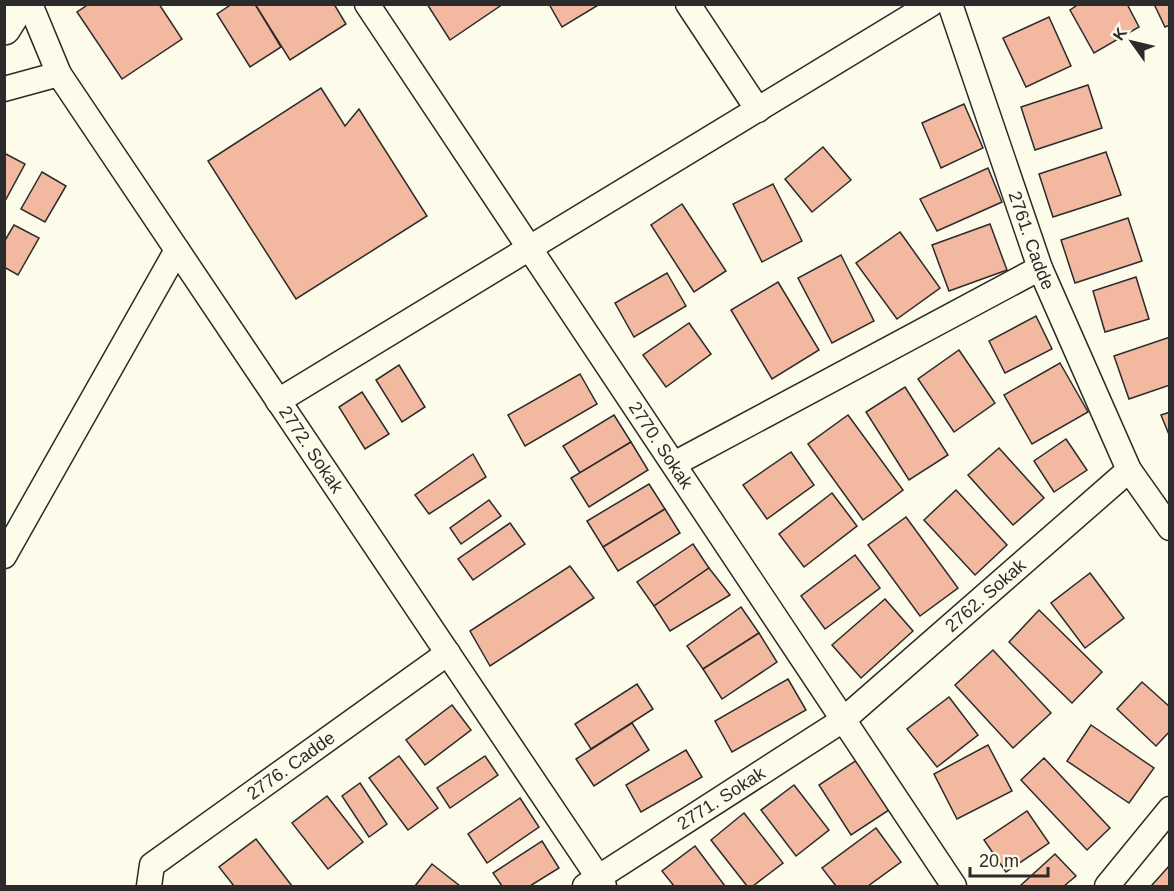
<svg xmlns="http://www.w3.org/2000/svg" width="1174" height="891" font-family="Arial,sans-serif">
<rect width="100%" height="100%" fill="#fdfbea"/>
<g fill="#f2b8a0" stroke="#2b2b2b" stroke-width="1.5">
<path d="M89,4h70l23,35 -60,40 -45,-67z"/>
<path d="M232,4h23l26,43 -31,20 -33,-53z"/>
<path d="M255,4h79l12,20 -56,36z"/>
<path d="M427,4h76l-53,36z"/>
<path d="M549,4h51l-38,23z"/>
<path d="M1079,4h48l12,23 -45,26 -24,-43z"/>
<path d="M1154,4h16v21l-5,2z"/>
<path d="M1049,17l22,49 -45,21 -23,-49z"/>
<path d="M1088,85l14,43 -67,22 -14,-43z"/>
<path d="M321,88l24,38 14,-17 68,107 -131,83 -88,-138z"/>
<path d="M964,104l19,44 -42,20 -19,-45z"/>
<path d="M823,147l28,33 -39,32 -27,-33z"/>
<path d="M1106,152l15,43 -68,22 -14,-43z"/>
<path d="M4,153l21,11 -20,37h-1z"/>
<path d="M988,168l14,34 -65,29 -17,-32z"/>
<path d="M42,172l24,14 -21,36 -24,-13z"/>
<path d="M773,184l29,57 -40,21 -29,-58z"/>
<path d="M682,204l44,67 -32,21 -43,-67z"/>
<path d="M1128,218l14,43 -67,22 -14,-43z"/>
<path d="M990,224l17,46 -58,21 -17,-46z"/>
<path d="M14,225l25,13 -21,37 -14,-8v-25z"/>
<path d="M900,232l40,56 -43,31 -41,-56z"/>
<path d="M841,255l33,66 -42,22 -34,-65z"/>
<path d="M667,273l19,33 -52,31 -19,-34z"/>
<path d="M1136,277l13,42 -44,13 -12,-41z"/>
<path d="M778,282l41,68 -47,29 -41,-69z"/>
<path d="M1036,316l16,33 -47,24 -16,-32z"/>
<path d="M689,323l22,31 -45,33 -23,-32z"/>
<path d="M1170,337v48l-41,14 -15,-43z"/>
<path d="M959,350l36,53 -41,29 -36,-53z"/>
<path d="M1060,363l28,49 -56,32 -28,-49z"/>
<path d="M399,365l26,42 -23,15 -26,-42z"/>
<path d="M580,374l17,30 -72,42 -17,-31z"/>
<path d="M905,387l43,68 -39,25 -43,-68z"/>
<path d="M362,392l27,42 -24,15 -26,-42z"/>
<path d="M1170,412v25l-9,-22z"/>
<path d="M614,415l17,27 -51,31 -17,-27z"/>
<path d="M848,415l55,75 -40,30 -55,-76z"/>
<path d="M1066,439l21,31 -33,22 -20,-31z"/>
<path d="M631,442l17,28 -59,37 -18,-29z"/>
<path d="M999,448l45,50 -31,27 -45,-50z"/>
<path d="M791,452l23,33 -47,34 -24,-34z"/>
<path d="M473,454l13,23 -57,37 -14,-19z"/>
<path d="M649,484l16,25 -62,38 -16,-26z"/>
<path d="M956,490l51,55 -32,30 -51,-55z"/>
<path d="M832,493l25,33 -53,41 -25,-33z"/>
<path d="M489,500l12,16 -40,28 -11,-16z"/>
<path d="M665,509l15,24 -62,38 -15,-24z"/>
<path d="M906,517l52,71 -38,28 -52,-71z"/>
<path d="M510,523l15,21 -52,36 -15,-21z"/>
<path d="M693,544l16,24 -55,38 -17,-24z"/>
<path d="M855,555l25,33 -55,41 -24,-33z"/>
<path d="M570,566l24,32 -104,68 -20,-35z"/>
<path d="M709,568l21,27 -60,36 -16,-25z"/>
<path d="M1090,573l34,45 -39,30 -34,-45z"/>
<path d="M885,599l28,32 -52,47 -29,-33z"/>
<path d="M741,607l18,26 -56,36 -16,-23z"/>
<path d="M1039,610l63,62 -30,31 -63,-61z"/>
<path d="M759,633l18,29 -55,37 -19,-30z"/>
<path d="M993,650l58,63 -38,35 -58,-63z"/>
<path d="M788,679l18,31 -74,42 -17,-31z"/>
<path d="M1142,682l28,25v24l-14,15 -39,-37z"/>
<path d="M637,684l16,25 -62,40 -16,-25z"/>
<path d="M949,697l29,38 -41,32 -30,-38z"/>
<path d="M452,705l19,25 -46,35 -19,-25z"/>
<path d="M632,723l17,27 -55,36 -18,-27z"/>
<path d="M1091,725l63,43 -25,35 -62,-42z"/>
<path d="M988,745l24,46 -55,28 -23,-45z"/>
<path d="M686,750l16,27 -61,35 -15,-27z"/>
<path d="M399,756l39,52 -30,22 -39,-52z"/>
<path d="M485,756l13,19 -48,33 -13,-20z"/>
<path d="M1044,758l66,70 -23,22 -66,-70z"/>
<path d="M857,760l32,50 -38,25 -32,-50z"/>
<path d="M360,783l27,41 -18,13 -27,-41z"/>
<path d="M794,785l35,45 -33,26 -35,-46z"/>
<path d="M327,796l36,46 -35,27 -36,-46z"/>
<path d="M520,798l19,29 -52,36 -19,-29z"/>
<path d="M1027,811l22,32 -43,29 -22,-32z"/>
<path d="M744,813l39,50 -30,23h-6l-36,-46z"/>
<path d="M876,828l25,34 -33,24h-32l-14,-18z"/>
<path d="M256,839l36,47h-58l-15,-19z"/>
<path d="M542,841l17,27 -29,18h-28l-9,-13z"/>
<path d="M695,846l30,40h-51l-12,-15z"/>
<path d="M1055,854l21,22 -12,10h-44z"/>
<path d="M432,864l28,22h-45z"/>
<path d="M1170,865v21h-16l-2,-1z"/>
</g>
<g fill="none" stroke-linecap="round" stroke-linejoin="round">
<g stroke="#2b2b2b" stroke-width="27">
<g id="street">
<path id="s1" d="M30,4l29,70 545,812"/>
<path id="s2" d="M367,4l587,882"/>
<path d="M688,4l70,106"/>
<path id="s3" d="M950,4l90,264 89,202 41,58"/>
<path d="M4,89l55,-15"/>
<path d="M278,401l653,-397"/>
<path d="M674,464l366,-196"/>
<path d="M4,556l173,-306"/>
<path id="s4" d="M149,886l3,-21 296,-212"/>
<path id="s5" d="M585,886l258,-166 286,-250"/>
<path d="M1107,886l63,-77"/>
</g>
</g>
<g stroke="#2b2b2b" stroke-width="36">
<path id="secondary" d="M4,28l15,-24"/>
</g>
<use href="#street" stroke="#fdfbea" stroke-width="24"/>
<use href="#secondary" stroke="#fdfbea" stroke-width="33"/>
</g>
<g text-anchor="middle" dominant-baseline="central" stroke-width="4.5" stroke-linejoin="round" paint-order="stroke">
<g font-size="18" fill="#2b2b2b" stroke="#fdfbea">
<text stroke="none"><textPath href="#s3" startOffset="250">2761. Cadde</textPath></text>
<text stroke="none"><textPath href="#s2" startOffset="530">2770. Sokak</textPath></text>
<text stroke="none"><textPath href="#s1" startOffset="528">2772. Sokak</textPath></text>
<text stroke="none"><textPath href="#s5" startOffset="496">2762. Sokak</textPath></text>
<text stroke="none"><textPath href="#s4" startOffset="192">2776. Cadde</textPath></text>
<text stroke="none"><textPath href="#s5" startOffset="162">2771. Sokak</textPath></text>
</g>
</g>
<rect width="1174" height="891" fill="none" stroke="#2b2b2b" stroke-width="12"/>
<g transform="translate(1132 42) rotate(304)" stroke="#fdfbea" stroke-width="4.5" paint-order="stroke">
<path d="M0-4.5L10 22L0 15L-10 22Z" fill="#2b2b2b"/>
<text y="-9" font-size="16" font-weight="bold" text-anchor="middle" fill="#2b2b2b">K</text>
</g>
<path d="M970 867v9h78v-9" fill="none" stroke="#2b2b2b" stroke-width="3"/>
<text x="979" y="867" font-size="18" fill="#2b2b2b" stroke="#fdfbea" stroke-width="4.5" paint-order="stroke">20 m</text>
</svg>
